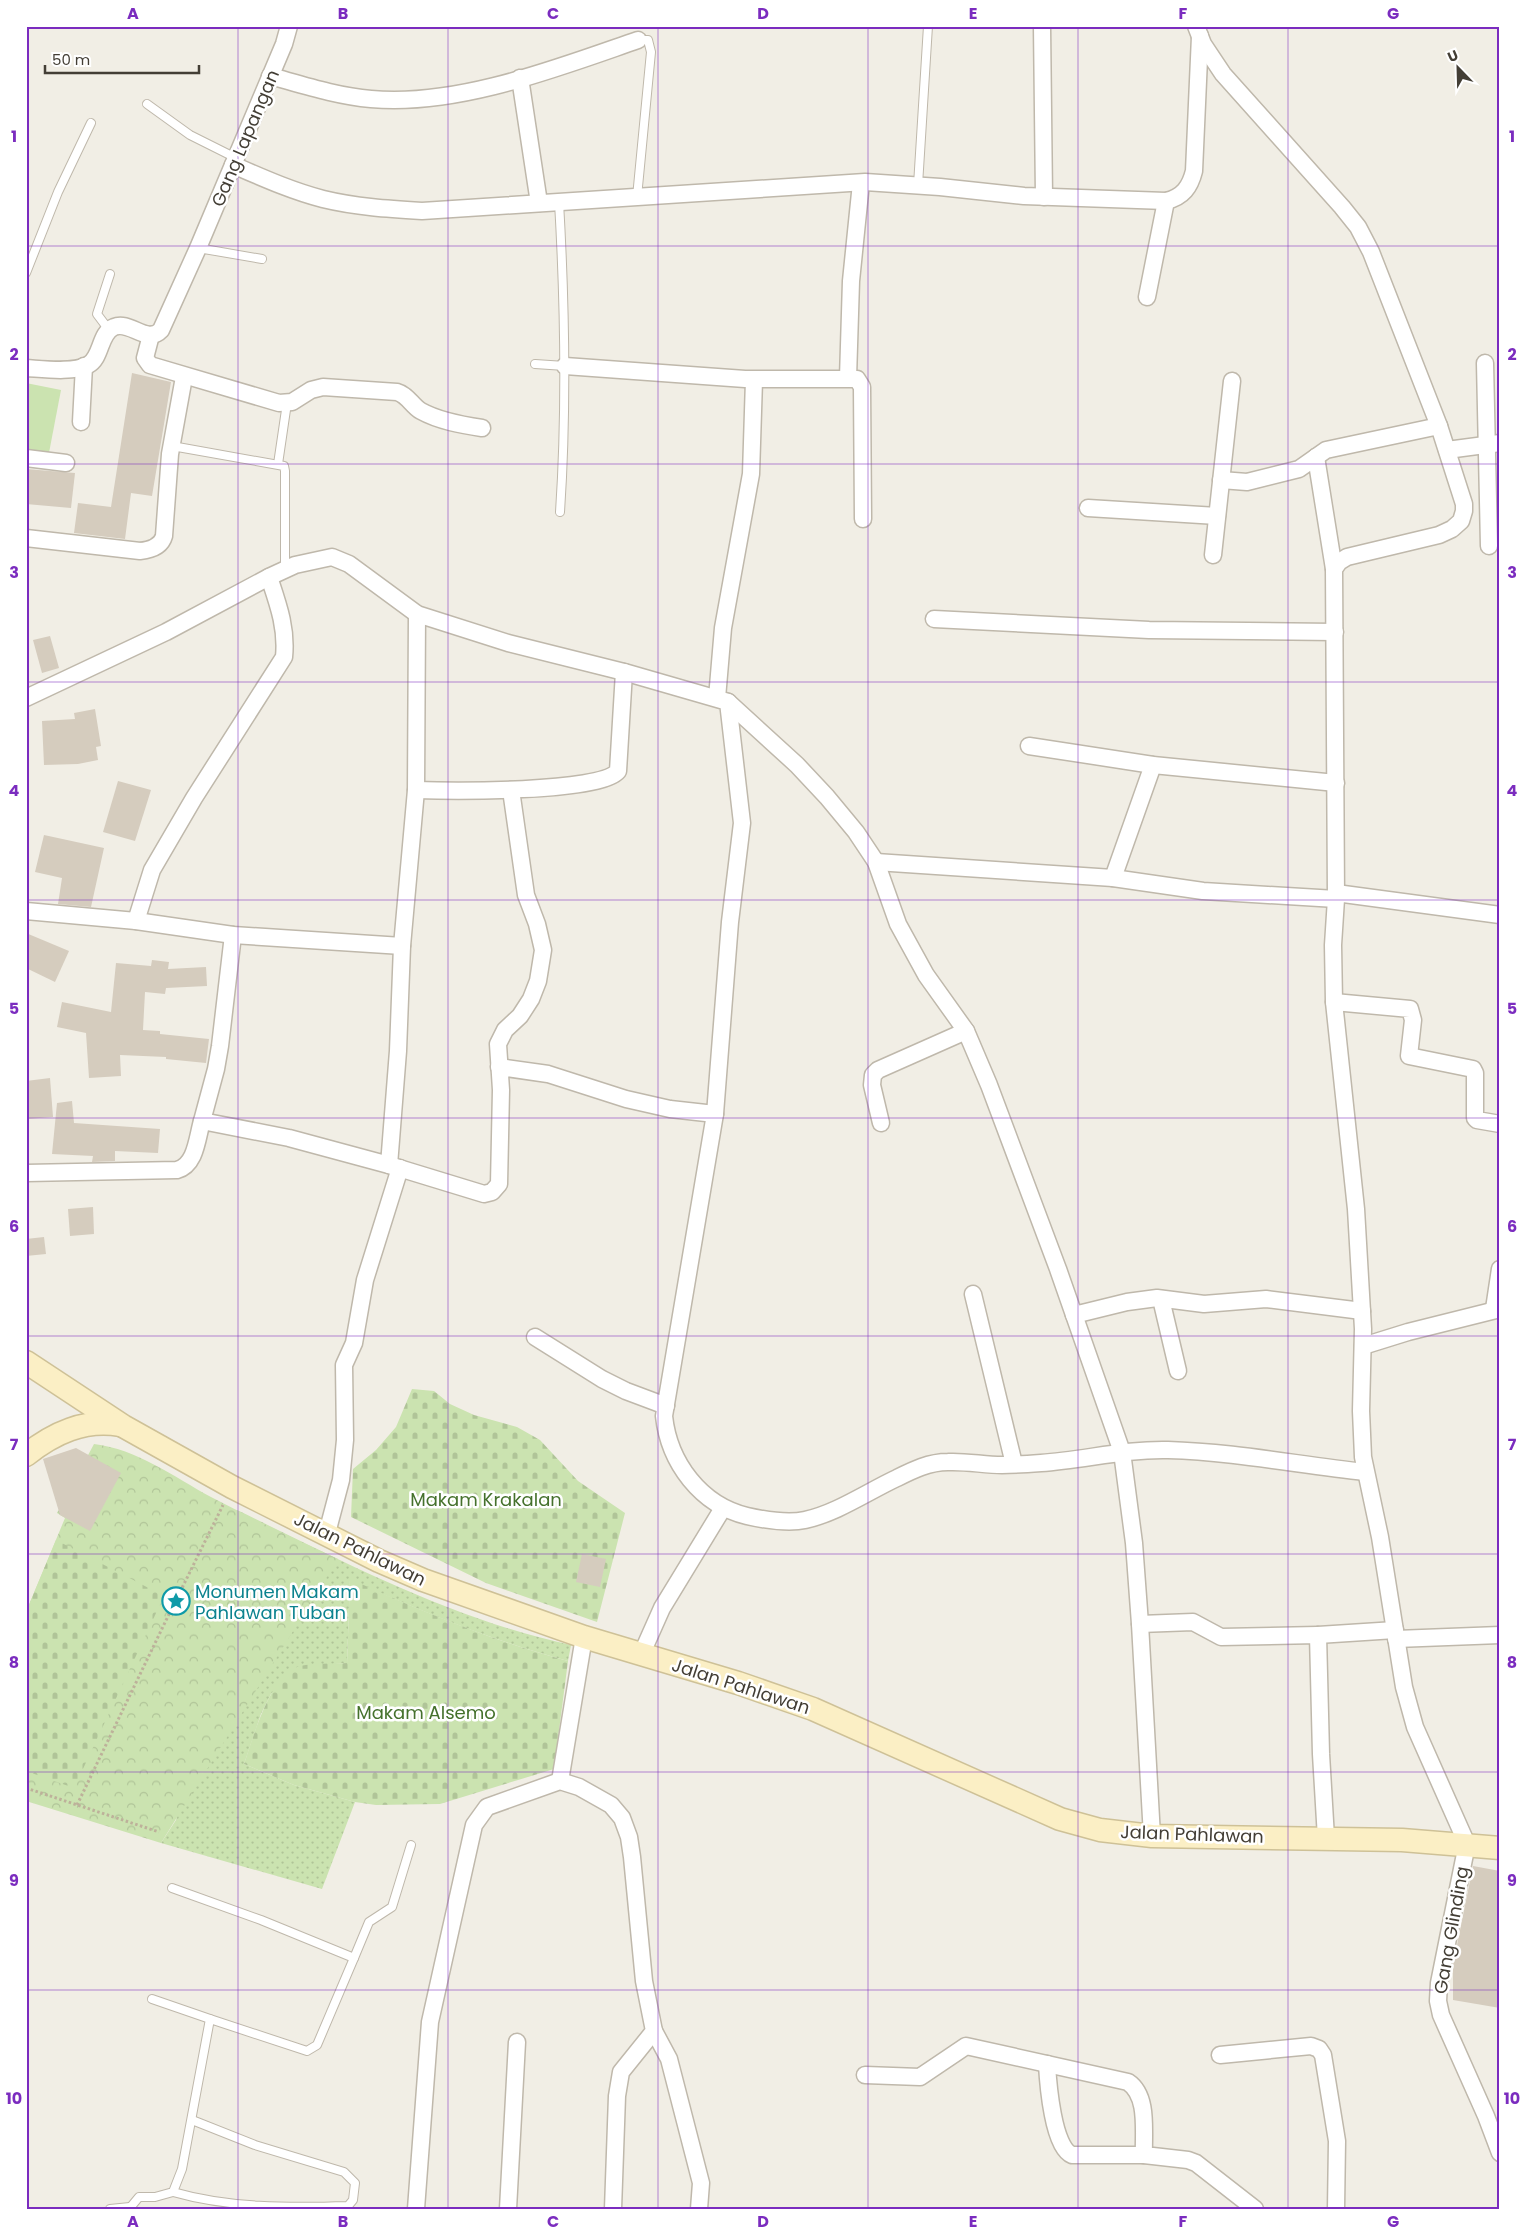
<svg xmlns="http://www.w3.org/2000/svg" width="1526" height="2235" font-family="Poppins,sans-serif">
<defs>
<pattern id="grass-dots" width="8" height="8" patternUnits="userSpaceOnUse" patternTransform="scale(1.25)"><rect width="8" height="8" fill="#cbe3b0"/><path d="M2 2h.1M6 6h.1" fill="none" stroke="#b0c498" stroke-width="1.8" stroke-linecap="round"/></pattern>
<pattern id="forest-crowns" width="20" height="18" patternUnits="userSpaceOnUse" patternTransform="scale(1.25)"><rect width="20" height="18" fill="#cbe3b0"/><path d="M2 6a3 3 0 1 1 6 0M12 15a3 3 0 1 1 6 0" fill="none" stroke="#b0c498"/></pattern>
<pattern id="cemetery-stones" width="16" height="16" patternUnits="userSpaceOnUse" patternTransform="scale(1.25)"><rect width="16" height="16" fill="#cbe3b0"/><path d="M2 7V4a2 2 0 0 1 4 0v3zM10 15v-3a2 2 0 0 1 4 0v3z" fill="#b0c498"/></pattern>
</defs>
<rect width="100%" height="100%" fill="#f1eee5"/>
<path fill="url(#grass-dots)" d="M237,1510c107,52 217,110 334,135l-3,16c-75,-20 -147,-50 -218,-81l-3,83 -48,4 -28,27 -10,20 -17,50 50,21 61,17 -33,87 -161,-46 15,-23z"/>
<path fill="url(#forest-crowns)" d="M94,1444c43,5 80,33 117,53 42,22 84,42 127,62l-177,284 -135,-42v-189l39,-94 -8,-5z"/>
<g fill="url(#cemetery-stones)">
<path d="M412,1389l22,2 16,13 24,11 43,12 23,13 38,41 47,32 -28,109 -111,-39 -135,-66 2,-48 23,-19 20,-23z"/>
<path d="M56,1540l108,56 -90,192 -48,-17v-159z"/>
<path d="M350,1579c71,32 143,62 218,82l-14,108 -114,35 -64,1 -21,-3 -61,-17 -50,-21c9,-26 26,-90 56,-98 15,-3 32,-2 47,-3z"/>
</g>
<path fill="#cbe3b0" d="M26,383l35,7 -13,68 -22,-4z"/>
<g fill="#d5ccbe">
<path d="M132,373l39,9 -19,114 -21,-3 -6,46 -51,-6 4,-30 33,4z"/>
<path d="M26,469l49,4 -4,35 -45,-4z"/>
<path d="M50,636l9,32 -17,5 -9,-33z"/>
<path d="M95,709l6,37 -5,1 2,13 -20,4 -34,1 -2,-44 33,-2 -1,-6z"/>
<path d="M118,781l33,9 -16,51 -32,-9z"/>
<path d="M44,835l60,13 -13,59 -33,-3 4,-26 -27,-6z"/>
<path d="M26,933l43,18 -14,31 -29,-14z"/>
<path d="M152,960l17,2 -1,7 38,-2 1,19 -41,2 -1,6 -20,-2 -2,38 17,1v3l49,5 -3,24 -40,-4v-2l-46,-2 1,21 -32,2 -3,-45 -29,-6 5,-25 49,10 5,-49 35,3z"/>
<path d="M50,1078l3,39 -27,2v-38z"/>
<path d="M72,1101l2,22 86,6 -2,24 -43,-2v10l-23,1 1,-6 -41,-2 5,-51z"/>
<path d="M93,1207l1,27 -24,2 -2,-27z"/>
<path d="M44,1237l2,17 -20,2v-17z"/>
<path d="M76,1448l45,25 -31,58 -30,-16 -17,-56z"/>
<path d="M582,1554l24,5 -6,28 -24,-5z"/>
<path d="M1473,1866l27,5v42l-3,17 3,1v77l-47,-8v-35z"/>
</g>
<g fill="none" stroke-linecap="round" stroke-linejoin="round">
<g stroke="#bfb8ab" stroke-width="10">
<g id="service">
<path d="M147,104l43,31 46,23"/>
<path d="M918,185l10,-159"/>
<path d="M637,197l14,-145 -3,-12h-10"/>
<path d="M559,202c6,104 8,206 1,310"/>
<path d="M198,248l64,11"/>
<path d="M26,273l32,-81 33,-69"/>
<path d="M109,330l-12,-16 13,-40"/>
<path d="M535,364l30,2"/>
<path d="M172,446l112,20 1,5v99"/>
<path d="M278,464l9,-61"/>
<path d="M354,1958l15,-36 23,-15 19,-62"/>
<path d="M152,1999l58,20"/>
<path d="M173,2192c56,16 116,16 175,14l5,-6 2,-17 -11,-11 -89,-27 -63,-25"/>
<path d="M110,2209l20,-2"/>
<path d="M129,2209l10,-12h16l18,-5 9,-23 28,-150 97,32 10,-6 37,-87 -93,-38 -89,-32"/>
</g>
</g>
<g stroke="#bfb8ab" stroke-width="19">
<g id="minor">
<path d="M1042,26l2,171"/>
<path d="M1196,26l7,18 20,30 119,133 16,20 13,25 68,174 25,78v7l-3,10 -9,8 -13,6 -92,22 -8,5 -5,7 2,330 -3,46 1,57 22,207 7,120 -2,82 2,46 17,80 24,150 11,40 52,117 -28,139 -1,18 3,14 45,101 14,37"/>
<path d="M270,76c33,9 67,20 101,23 86,8 186,-31 267,-59"/>
<path d="M520,78l19,125"/>
<path d="M233,165c30,13 59,26 90,34 33,8 66,10 99,12l443,-29 75,5 84,9 142,5c17,-4 24,-14 28,-30l6,-135"/>
<path d="M1147,297l19,-96"/>
<path d="M151,335l-6,23 5,7 129,38 13,-1 19,-12 12,-3 74,5c11,3 15,14 24,19 18,10 41,14 61,17"/>
<path d="M1485,363l4,183"/>
<path d="M565,366l180,13h112l5,8 1,132"/>
<path d="M26,368c17,1 48,5 62,-3 14,-7 11,-32 26,-38 16,-7 33,18 47,3l37,-82 86,-204 5,-18"/>
<path d="M848,378l3,-97 10,-98"/>
<path d="M81,422l3,-56"/>
<path d="M1447,450l53,-7"/>
<path d="M1316,457l18,112"/>
<path d="M26,458l40,5"/>
<path d="M1221,480l26,2 52,-13 27,-19 113,-24"/>
<path d="M1088,508l129,8"/>
<path d="M26,538l114,13c10,-1 21,-4 24,-15l6,-82 14,-77"/>
<path d="M1213,555l19,-174"/>
<path d="M934,619l215,11 186,2"/>
<path d="M26,698l140,-66 103,-55 26,-12 37,-8 17,7 68,50 91,29 116,29 104,30 14,121 -12,99 -15,192 -51,302c5,47 37,89 83,100 18,4 41,8 58,4 32,-7 62,-28 92,-42 16,-8 32,-16 51,-16 18,-1 36,3 54,3 13,0 26,-1 39,-2 43,-3 84,-14 127,-13 67,2 131,15 197,22"/>
<path d="M717,698l6,-70 28,-154 3,-94"/>
<path d="M728,702l69,63 30,32 29,35 20,30 22,62 28,51 40,56 23,54 69,184 64,183 12,91 6,81 12,212"/>
<path d="M1029,746l124,19 183,18"/>
<path d="M416,790c32,1 185,3 202,-19l6,-99"/>
<path d="M876,862l237,16 90,13 133,8"/>
<path d="M1113,878l40,-113"/>
<path d="M1336,893l164,22"/>
<path d="M26,911l110,10 97,14 169,11"/>
<path d="M136,921l16,-51 42,-72 90,-141c3,-29 -6,-53 -15,-80"/>
<path d="M1334,1002l76,7 3,11 -4,36 64,13 2,4v45l2,2 23,4"/>
<path d="M499,1067l49,7 78,25 44,10 45,5"/>
<path d="M202,1121l14,-52 4,-23 13,-111"/>
<path d="M881,1123l-9,-38 1,-10 5,-5 88,-39"/>
<path d="M389,1165l95,29 8,-2 7,-8 2,-94 -3,-46 7,-14 15,-14 11,-17 7,-18 5,-31 -6,-26 -11,-29 -15,-105"/>
<path d="M26,1173l151,-3c19,-5 20,-32 25,-49l87,17 100,27 9,-114 4,-105 14,-156 1,-176"/>
<path d="M973,1294l41,170"/>
<path d="M1161,1299l17,72"/>
<path d="M1494,1309l6,-40"/>
<path d="M1074,1315l53,-13 30,-4 47,6 62,-5 96,12"/>
<path d="M535,1337l67,42 24,12 40,15"/>
<path d="M1363,1346l45,-14 92,-23"/>
<path d="M327,1533l14,-53 4,-40 -1,-75 10,-22 11,-63 35,-112"/>
<path d="M1140,1624l53,-2 28,15 97,-2 3,119 5,84"/>
<path d="M1318,1635l77,-5"/>
<path d="M1396,1639l104,-4"/>
<path d="M642,1653l20,-45 61,-100"/>
<path d="M560,1781l24,-144"/>
<path d="M654,2031l15,28 32,124 -2,26"/>
<path d="M1220,2055l91,-9 8,3 4,6 14,86 -1,68"/>
<path d="M1047,2064c1,19 6,84 25,91h72"/>
<path d="M865,2075l55,2 46,-31 162,36c21,14 15,50 16,73l44,5 8,3 59,46"/>
<path d="M416,2209l14,-187 44,-197 13,-18 73,-26 19,6 32,18 11,13 7,19 3,20 12,124 10,50 -33,41 -4,24 -4,113"/>
<path d="M508,2209l9,-167"/>
</g>
</g>
<g stroke="#cec197" stroke-width="25">
<g id="secondary">
<path d="M26,1362l97,64 109,61 147,74 44,19 161,57 154,46 75,26 247,110 40,11 52,6 250,4 98,8"/>
<path d="M26,1455c28,-22 58,-36 94,-30"/>
</g>
</g>
<g stroke="#bdb19a" stroke-width="3" stroke-dasharray="2.5 2.5" stroke-linecap="butt">
<circle cx="177" cy="1601" r="10"/>
<path d="M180,1592l43,-87"/>
<path d="M26,1788l133,44"/>
<path d="M77,1805l94,-195"/>
</g>
<use href="#service" stroke="#fff" stroke-width="8"/>
<use href="#minor" stroke="#fff" stroke-width="16"/>
<use href="#secondary" stroke="#fbefc5" stroke-width="22"/>
</g>
<path fill="none" stroke="#7b2cbf" stroke-width="1" stroke-opacity="0.55" d="M238,26v2183M448,26v2183M658,26v2183M868,26v2183M1078,26v2183M1288,26v2183M26,246h1474M26,464h1474M26,682h1474M26,900h1474M26,1118h1474M26,1336h1474M26,1554h1474M26,1772h1474M26,1990h1474"/>
<defs>
<g id="sight-ring" transform="scale(1.4375)"><circle r="9.5" fill="#fff" stroke="#0f9aa8" stroke-width="1.5"/><path d="M0-6L1.8-2.2L6-1.7L2.9 1.2L3.7 5.4L0 3.3L-3.7 5.4L-2.9 1.2L-6-1.7L-1.8-2.2Z" fill="#0f9aa8"/></g>
</defs>
<g fill-rule="evenodd">
<use href="#sight-ring" x="176" y="1601"/>
</g>
<g text-anchor="middle" dominant-baseline="central" stroke-width="5" stroke-linejoin="round" paint-order="stroke">
<g font-size="18" fill="#433e35" stroke="#fff">
<text transform="translate(245 138) rotate(-67)">Gang Lapangan</text>
<text transform="translate(360 1549) rotate(26)">Jalan Pahlawan</text>
<text transform="translate(741 1686) rotate(18)">Jalan Pahlawan</text>
<text transform="translate(1192 1834) rotate(2)">Jalan Pahlawan</text>
<text transform="translate(1451 1930) rotate(-80)">Gang Glinding</text>
</g>
<g font-size="18" fill="#45712c" stroke="#fff">
<text x="486" y="1499">Makam Krakalan</text>
<text x="426" y="1712">Makam Alsemo</text>
</g>
<g font-size="18" fill="#0d838f" stroke="#fff" text-anchor="start">
<text x="195" y="1591">Monumen Makam<tspan x="195" dy="21">Pahlawan Tuban</tspan></text>
</g>
</g>
<rect width="1526" height="2235" fill="none" stroke="#ffffff" stroke-width="55"/>
<g transform="translate(1458 68) rotate(337)" stroke="#ffffff" stroke-width="4" paint-order="stroke">
<path d="M0-4L9 19L0 12L-9 19Z" fill="#433e35"/>
<text y="-8" font-size="14" font-weight="bold" text-anchor="middle" fill="#433e35">U</text>
</g>
<path d="M45 65v8h154v-8" fill="none" stroke="#433e35" stroke-width="2.5"/>
<text x="52" y="65" font-size="15" fill="#433e35" stroke="#ffffff" stroke-width="4" paint-order="stroke">50 m</text>
<rect x="28" y="28" width="1470" height="2180" fill="none" stroke="#7b2cbf" stroke-width="2"/>
<g font-size="16" text-anchor="middle" font-weight="bold" fill="#7b2cbf">
<text x="133" y="19">A</text>
<text x="343" y="19">B</text>
<text x="553" y="19">C</text>
<text x="763" y="19">D</text>
<text x="973" y="19">E</text>
<text x="1183" y="19">F</text>
<text x="1393" y="19">G</text>
<text x="14" y="142">1</text>
<text x="1512" y="142">1</text>
<text x="14" y="360">2</text>
<text x="1512" y="360">2</text>
<text x="14" y="578">3</text>
<text x="1512" y="578">3</text>
<text x="14" y="796">4</text>
<text x="1512" y="796">4</text>
<text x="14" y="1014">5</text>
<text x="1512" y="1014">5</text>
<text x="14" y="1232">6</text>
<text x="1512" y="1232">6</text>
<text x="14" y="1450">7</text>
<text x="1512" y="1450">7</text>
<text x="14" y="1668">8</text>
<text x="1512" y="1668">8</text>
<text x="14" y="1886">9</text>
<text x="1512" y="1886">9</text>
<text x="14" y="2104">10</text>
<text x="1512" y="2104">10</text>
<text x="133" y="2227">A</text>
<text x="343" y="2227">B</text>
<text x="553" y="2227">C</text>
<text x="763" y="2227">D</text>
<text x="973" y="2227">E</text>
<text x="1183" y="2227">F</text>
<text x="1393" y="2227">G</text>
</g>
</svg>
